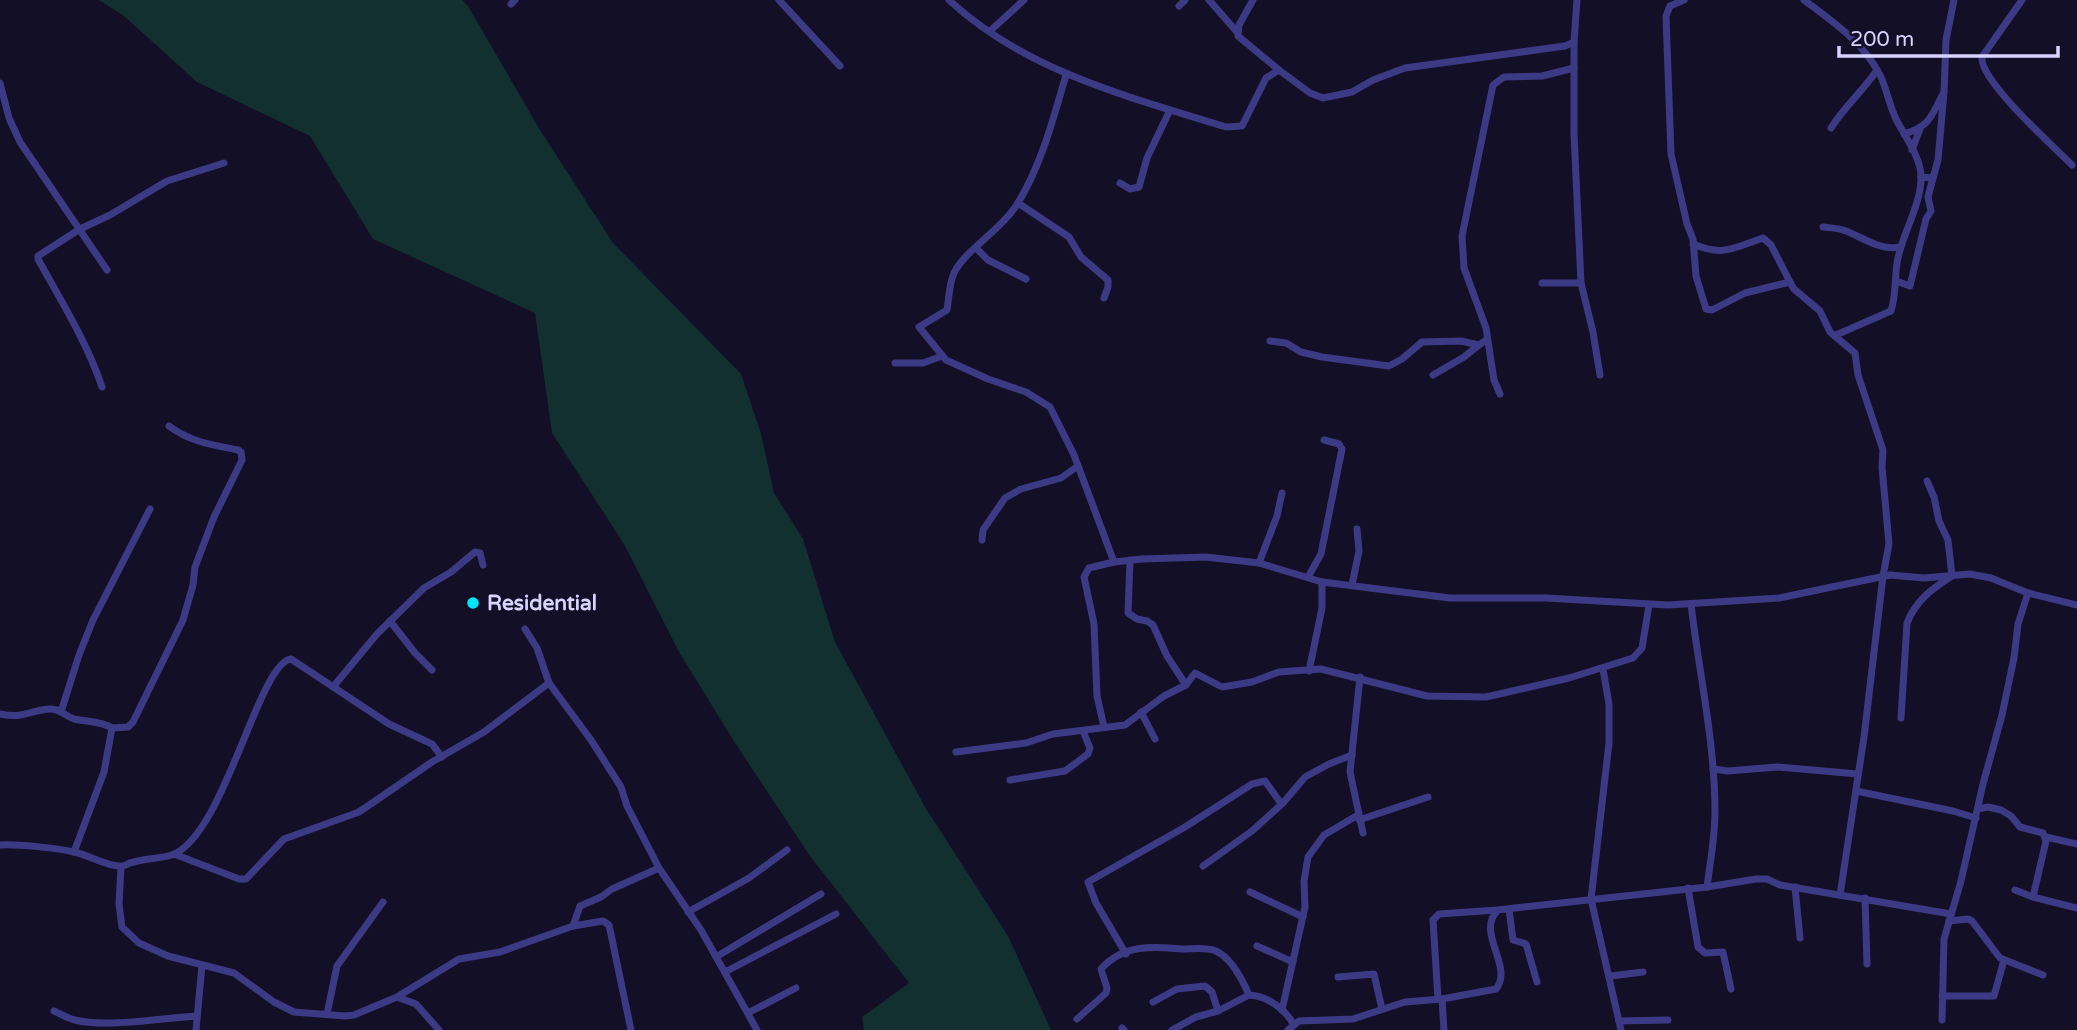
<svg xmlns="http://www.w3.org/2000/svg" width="2077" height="1030" font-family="'Varela Round',sans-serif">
<rect width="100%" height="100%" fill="#130f26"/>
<path fill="#12302f" d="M99,0h363l6,6 72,124 73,113 128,131 20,60 13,59 29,46 32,103 90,165 83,129 43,94h-187l-2,-13 47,-34 -99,-127 -73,-110 -58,-94 -55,-108 -72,-111 -17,-120 -162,-74 -63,-103 -113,-54 -73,-66z"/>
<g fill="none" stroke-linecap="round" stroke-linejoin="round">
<g stroke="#3d3a85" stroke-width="7">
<path d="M779,0l61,66"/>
<path d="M949,0c76,71 180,97 277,127l16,-1 24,-48 13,-8"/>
<path d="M1209,0l28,32"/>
<path d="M1253,0l-14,25 -1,11 41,34 31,23 13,5 29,-6 21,-12 32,-12 160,-22 9,-4"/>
<path d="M1577,0l-3,42v92l7,149 12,49 7,43"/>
<path d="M1684,0l-14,6 -4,10 5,138 16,70 6,15 3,37 10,33 6,1 33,-17 45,-11 4,7 26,22 10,21 25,21 3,22 25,75 -1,17 7,77 -6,32 -19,161 -24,158"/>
<path d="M1804,0c29,22 59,42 76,75 7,14 9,31 17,46 8,15 23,36 24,54 1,28 -17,55 -23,83 -4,17 -1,35 -7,53l-55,24"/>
<path d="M2022,0l-40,57c-3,23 72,90 90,108"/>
<path d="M511,4l4,-4"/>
<path d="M1179,6l6,-6"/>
<path d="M990,31l34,-31"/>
<path d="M1066,75c-13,44 -25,92 -50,131 -16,25 -51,44 -62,67 -5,11 -5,25 -7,37l-28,17 27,33 42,19 38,13 24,15 24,48 40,107"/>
<path d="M0,83l9,35 11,24 87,128"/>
<path d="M1944,92l2,-52 8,-40"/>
<path d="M1831,128c13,-21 32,-37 46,-58"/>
<path d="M1904,134c27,-8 27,-18 40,-42l-6,68 -5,18 -12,-1"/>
<path d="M1912,150l8,-21"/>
<path d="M1120,183l10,6 9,-2 8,-29 23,-48"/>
<path d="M1018,203l51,34 12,20 27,23v7l-4,11"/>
<path d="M1823,227c8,1 16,1 23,4 18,7 34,20 54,16"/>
<path d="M1693,244c31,13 40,4 70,-6l8,7 19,37"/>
<path d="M976,248l12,12 38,19"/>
<path d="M1896,281l14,5 16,-67 5,-8 -3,-14 5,-19"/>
<path d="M1542,283h39"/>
<path d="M1270,341l16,2 15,9 21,5 67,9 13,-7 20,-17 39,-1 18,4 7,-5"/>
<path d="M895,363h28l19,-7"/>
<path d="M1433,375l31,-18 15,-12"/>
<path d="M102,387c-15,-45 -41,-86 -64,-128v-3l42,-27 30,-14 57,-34 57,-18"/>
<path d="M1500,394l-6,-14 -8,-52 -22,-60 -2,-32 31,-151 11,-8 38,-1 32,-8"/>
<path d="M982,540l1,-10 22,-32 16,-9 40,-11 17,-12"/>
<path d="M1130,560l-2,53 9,6 10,2 6,4 14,31 19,29"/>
<path d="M1259,563l18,-47 5,-23"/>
<path d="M1308,577l13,-23 21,-105 -3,-5 -15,-4"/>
<path d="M1352,585l7,-34 -2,-22"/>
<path d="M390,621l25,32 17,17"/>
<path d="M525,629l12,19 12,35 42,57 30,47 6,19 32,62 42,62 56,100"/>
<path d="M1603,669l6,35v39l-18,156 30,131"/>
<path d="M1309,671l13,-63v-26"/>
<path d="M1360,677l-10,95 13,61"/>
<path d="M333,687l44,-53 47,-46 27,-16 24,-20 5,1 3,12"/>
<path d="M61,712l18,-57 14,-35 57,-111"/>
<path d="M1141,712l14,27"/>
<path d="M0,714c23,5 28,-3 49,-5 11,-1 16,7 25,10 13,3 27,2 38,9l-8,44 -30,80"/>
<path d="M1901,718l6,-95c9,-23 26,-35 45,-47l-4,-36 -9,-19 -5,-24 -7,-16"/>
<path d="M1104,727l-7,-31 -3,-72 -10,-47 5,-9 25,-6 28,-3 64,-2 53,6 63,19 128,16h96l122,7 111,-7 111,-23 34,3 46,-4 21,4 37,15 49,12"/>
<path d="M112,728l16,-1 5,-5 50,-102 10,-35 2,-18 19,-50 28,-57 -1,-8 -3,-2c-25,-5 -48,-8 -69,-24"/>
<path d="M956,752l70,-9 27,-9 72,-9 39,-29 22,-11 9,-12 27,14 30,-5 27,-10 42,-3 106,27 59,1 83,-19 64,-20 9,-10 7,-43"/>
<path d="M1713,769l15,2 49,-4 81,7"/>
<path d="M1010,780l55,-9 23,-17 2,-6 -7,-17"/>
<path d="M1856,791l97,20 23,7"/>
<path d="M1978,809l10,-2 13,3 10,6 9,11 23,6 3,8 -13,56 44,11"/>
<path d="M1359,820l69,-23"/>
<path d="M2046,837l31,7"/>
<path d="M0,845c18,-1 57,3 74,7 15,3 31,14 46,14 3,1 8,-2 10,-3 14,-5 29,-4 42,-8 53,-20 86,-192 119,-196l98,65 43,20 10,13"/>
<path d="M174,854l65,25h7l38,-40 75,-27 73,-50 52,-30 65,-49"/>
<path d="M1203,866l49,-35 30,-27"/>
<path d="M121,867l-2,37 3,23 17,16 29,13 66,17 40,29 20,10 51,4 9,-1 43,-18 19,7 23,26"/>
<path d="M1707,887l49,-8h11l13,6 171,29"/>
<path d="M1795,887l5,51"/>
<path d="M1688,888l10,59 7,6 18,-1 8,37"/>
<path d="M2015,890l18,7"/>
<path d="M1250,892l53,25"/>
<path d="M1865,898l2,66"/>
<path d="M1509,909l4,31 13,4 11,38"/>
<path d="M688,912l61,-34 38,-28"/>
<path d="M1949,921l19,-2 4,2 28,37 43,17"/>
<path d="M573,926l30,-5 6,4 22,105"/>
<path d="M1257,946l36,16"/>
<path d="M1126,954l-30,-51 -8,-21 97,-55 67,-43 13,-3 15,21 3,1 22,-26 24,-13 23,-9"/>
<path d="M716,957l105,-63"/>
<path d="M725,972l111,-58"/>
<path d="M1611,976l32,-4"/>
<path d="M1338,977l36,-3 8,35"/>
<path d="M1942,996h52l10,-36"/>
<path d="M397,997l62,-38 41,-7 73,-26 7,-20 21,-9 11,-8 47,-21"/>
<path d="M1438,999l-5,-79 6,-6 58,-4 210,-23c3,-24 8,-50 8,-75 0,-70 -16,-139 -24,-208"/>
<path d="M1442,999l2,31"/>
<path d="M1153,1002l24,-13 28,-3 7,6 6,19"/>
<path d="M1282,1010l23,-103 -1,-26 4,-24 16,-22 34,-20"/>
<path d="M54,1011c7,3 14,8 21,9 31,8 88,-2 122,-4"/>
<path d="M748,1013l48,-25"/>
<path d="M327,1014l10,-48 46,-64"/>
<path d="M1077,1019l29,-26 1,-5 -6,-19c22,-25 53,-23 82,-20 11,0 23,-2 33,2 15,7 27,30 33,44 19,1 36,14 45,30"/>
<path d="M1942,1020l2,-81 17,-58 22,-97 19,-69 12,-57 4,-34 10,-31"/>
<path d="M1619,1021l49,-1"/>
<path d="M1122,1028l2,2"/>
<path d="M196,1030l6,-65"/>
<path d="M1172,1030l24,-13 22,-6 31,-16"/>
<path d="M1288,1030l11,-9 54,-2 52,-17 37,-3 54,-10c18,-22 -20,-56 1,-78"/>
</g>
</g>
<circle fill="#00e5ff" stroke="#130f26" stroke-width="2.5" cx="473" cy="603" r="7"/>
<g text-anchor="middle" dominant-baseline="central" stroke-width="5" stroke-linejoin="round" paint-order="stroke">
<g font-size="21" font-weight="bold" fill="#d9d4ff" stroke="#130f26" text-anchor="start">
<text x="487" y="603">Residential</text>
</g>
</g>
<path d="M1839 46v10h219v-10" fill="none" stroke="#d9d4ff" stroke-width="3.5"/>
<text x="1850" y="46" font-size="21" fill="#d9d4ff" stroke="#130f26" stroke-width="5" paint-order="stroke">200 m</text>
</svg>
